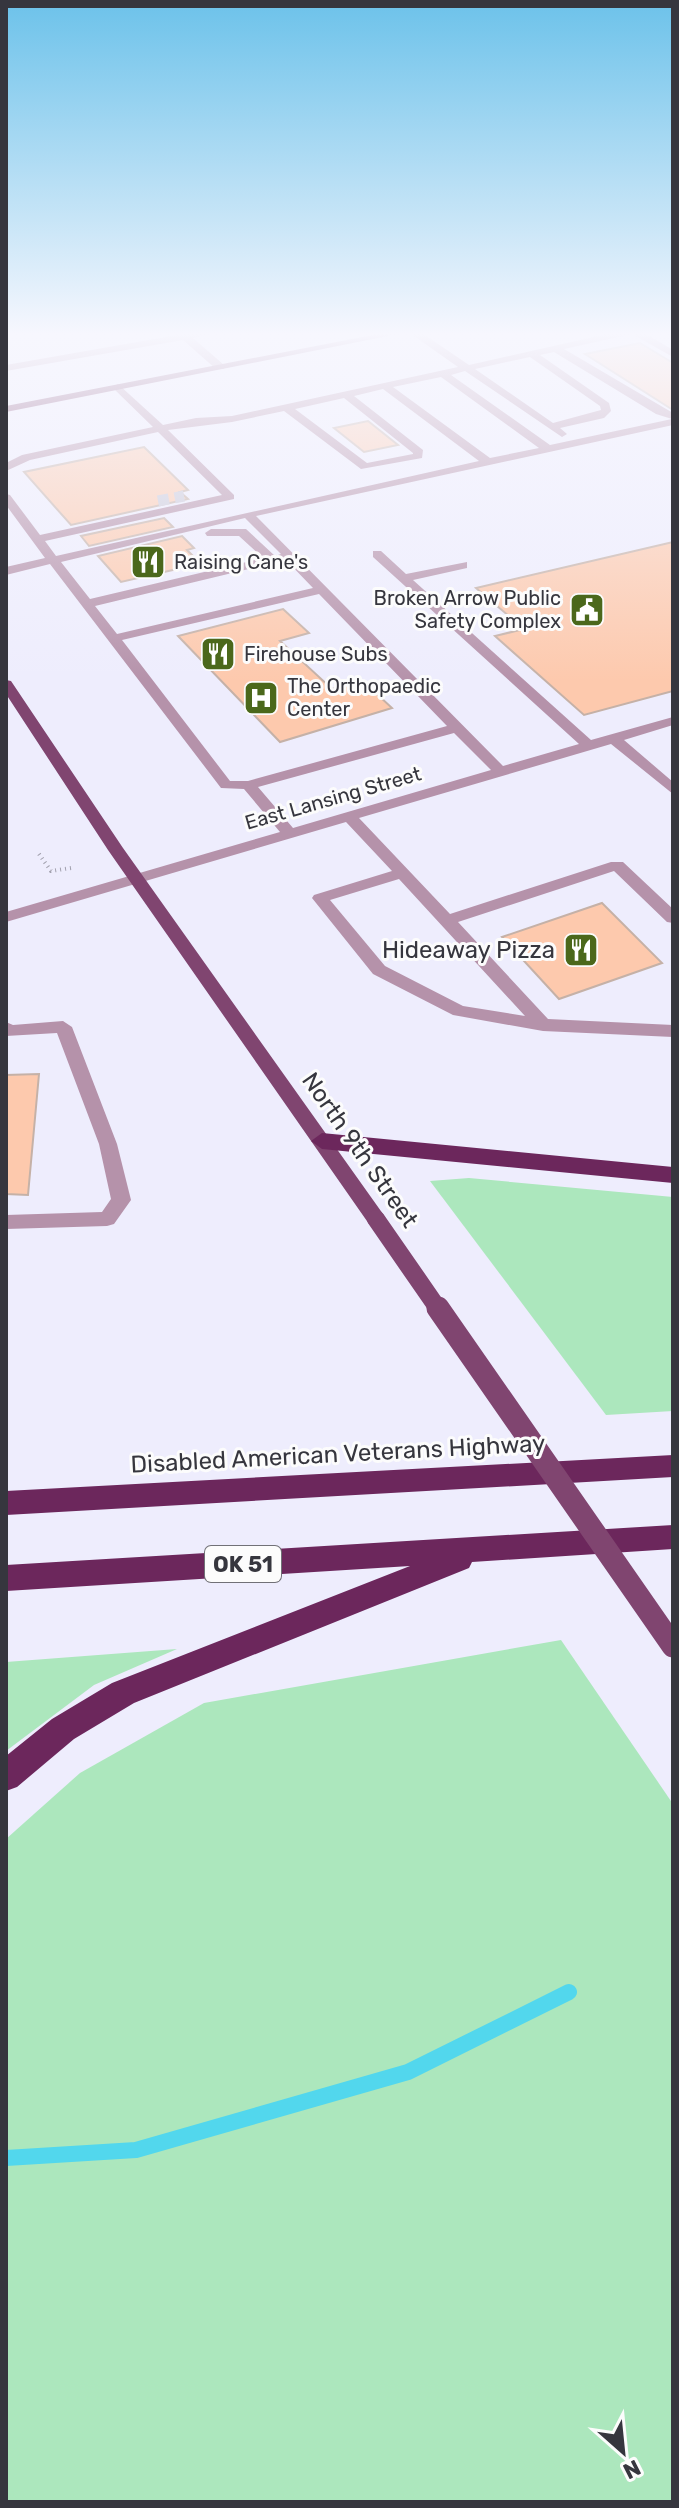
<svg xmlns="http://www.w3.org/2000/svg" width="679" height="2508" font-family="Rubik,sans-serif">
<rect width="100%" height="100%" fill="#eeedfd"/>
<g fill="#ace7bd">
<path d="M469,1178l204,19v214l-67,4 -176,-234z"/>
<path d="M561,1640l112,164v698h-667v-663l74,-66 124,-70z"/>
<path d="M177,1649l-83,36 -88,66v-89z"/>
</g>
<g fill="none" stroke-linecap="round" stroke-linejoin="round">
<path stroke="#52d7ed" stroke-width="16" d="M6,2158l130,-8 272,-78 161,-80"/>
</g>
<g fill="#fdc9ad" stroke="#c5b1a7" stroke-width="2">
<path d="M640,343l33,20v47l-88,-56z"/>
<path d="M368,421l30,24 -34,7 -30,-24z"/>
<path d="M144,447l44,43 -8,2 8,7 -117,26 -47,-53z"/>
<path d="M164,518l9,9 -84,19 -8,-10z"/>
<path d="M182,536l12,12 -7,2 11,11 -10,2 2,3 -69,16 -23,-26z"/>
<path d="M673,542v149l-89,24 -89,-79 29,-7 -48,-41z"/>
<path d="M283,609l26,24 -29,8 52,48 32,-7 28,26 -112,34 -102,-106z"/>
<path d="M602,903l60,60 -103,36 -57,-62z"/>
<path d="M39,1074l-11,121 -22,-1v-119z"/>
</g>
<g fill="none" stroke-linecap="round" stroke-linejoin="round">
<path stroke="#c9c8d7" stroke-width="11" stroke-dasharray="11 6" stroke-linecap="butt" d="M158,501l26,-5"/>
<path stroke="#a2a1ae" stroke-width="4" stroke-dasharray="1 4" stroke-linecap="butt" d="M39,854l12,17 20,-3"/>
<g fill="#b592aa" fill-rule="evenodd">
<path d="M200,331h19l-26,7 31,27v4h-8l-33,-29 -177,31v-6z"/>
<path d="M407,331h12l50,34 151,-34h21l32,19v7l-41,-23 -68,15 109,64v12l-417,91 247,250 76,-22 -206,-187v-6h8l25,23 61,-12v6l-54,12 178,160 82,-23v8l-49,15 49,42v12l-62,-50 -252,74 91,96 161,-52h12l50,47v14l-6,-1 -53,-51 -156,51 90,97 125,6v12l-130,-6 -90,-16 -80,-41 -61,-76 2,-3 78,-24 -46,-49 -340,100v-10l274,-80 -36,-43 -23,-1 -171,-224 -44,11v-8l39,-9 -39,-53v-11l4,1 30,40 182,-40 -64,-63 -128,28 -24,11v-8l16,-8 131,-28 -39,-38 -1,-2 5,-3 45,41 33,-7 36,-2 226,-49zM554,352l102,62 16,5 -122,26 -99,-70 14,-4 97,66 5,-3 -7,-6 44,-10 7,-7 -2,-8 -69,-48zM530,357l70,49 1,4 -48,13 -78,-54zM441,377l98,71 -49,10 -97,-71zM383,389l96,72 -423,95 -11,-15 189,-42v-4l-66,-65 64,-8 52,-11 77,58 61,-11 1,-8 -69,-54zM344,398l69,55v1l-46,9 -72,-54zM245,518l36,36 -6,2 -29,-27h-35l-6,4 2,3h32l24,22 -173,41 -29,-37zM286,560l27,28 -196,46 -22,-28zM319,594l128,132 -199,55h-18l-108,-141zM454,733l37,37 -198,58 -35,-41zM399,879l126,137 -62,-10 -78,-40 -55,-66z"/>
<path d="M63,1021l9,6 45,117 14,56 -17,24 -7,2 -101,3v-14l96,-3 9,-13 -12,-55 -42,-111 -51,3v-14l7,3z"/>
</g>
<g fill="#804570" fill-rule="evenodd">
<path d="M393,331h20l-407,81v-6z"/>
<path d="M6,680l5,1 112,167 260,366 3,5 -3,5h-14l-261,-374 -102,-156z"/>
</g>
<g fill="#6c275c" fill-rule="evenodd">
<path d="M322,1133l351,34v16l-351,-34 -11,-8z"/>
<path d="M673,1455v22l-667,38v-24z"/>
<path d="M673,1525v24l-201,13 -3,6 -335,135 -60,36 -57,48 -11,4v-35l46,-37 60,-36 298,-117 -404,25v-26z"/>
</g>
<path stroke="#804570" stroke-width="18" d="M376,1219l63,91"/>
<path stroke="#804570" stroke-width="23" d="M438,1308l235,338"/>
</g>
<linearGradient id="sky" x2="0" y2="1"><stop stop-color="#6cc2ea"/><stop offset="0.49" stop-color="#f7f7fe"/><stop offset="1" stop-color="#f7f7fe" stop-opacity="0"/></linearGradient>
<rect width="679" height="682" fill="url(#sky)"/>
<defs>
<g id="restaurant-square" transform="scale(1.8)"><rect x="-9" y="-9" width="18" height="18" rx="4" fill="#4b681b" stroke="#fcfcfc"/><path d="M-5-6h1v4h1v-4h1v4h1v-4h1v5L-1.5 .5V6h-2V.5L-5-1ZM5-6V6H3V1.5H1.5Q1.5-4 5-6Z" fill="#fff"/></g>
<g id="civic-square" transform="scale(1.8)"><rect x="-9" y="-9" width="18" height="18" rx="4" fill="#4b681b" stroke="#fcfcfc"/><path d="M-.6-6.5H3V-4.5H.6V-3L4-1V1h2V6H-6V1h2V-1L-.6-3ZM-1.2 2.5V6h2.4V2.5Z" fill="#fff"/></g>
<g id="hospital-square" transform="scale(1.8)"><rect x="-9" y="-9" width="18" height="18" rx="4" fill="#4b681b" stroke="#fcfcfc"/><path d="M-5-5h3v3.5h4V-5h3V5h-3V1.5h-4V5h-3Z" fill="#fff"/></g>
</defs>
<g fill-rule="evenodd">
<use href="#restaurant-square" x="148" y="562"/>
<use href="#civic-square" x="587" y="610"/>
<use href="#restaurant-square" x="218" y="654"/>
<use href="#hospital-square" x="261" y="698"/>
<use href="#restaurant-square" x="581" y="950"/>
</g>
<g text-anchor="middle" dominant-baseline="central" stroke-width="6" stroke-linejoin="round" paint-order="stroke">
<g font-size="20" fill="#36363e" stroke="#fcfcfc" text-anchor="start">
<text x="174" y="562">Raising Cane's</text>
<text x="561" y="598" text-anchor="end">Broken Arrow Public<tspan x="561" dy="23">Safety Complex</tspan></text>
<text x="244" y="654">Firehouse Subs</text>
<text x="287" y="686">The Orthopaedic<tspan x="287" dy="23">Center</tspan></text>
</g>
<g font-size="20" fill="#36363e" stroke="#fcfcfc">
<text transform="translate(333 798) rotate(-16)">East Lansing Street</text>
</g>
<rect fill="#fcfcfc" stroke="#717177" stroke-width="2" x="205" y="1546" width="76" height="36" rx="6"/>
<g font-size="22" font-weight="bold" fill="#36363e">
<text x="243" y="1564">OK 51</text>
</g>
<g font-size="24" fill="#36363e" stroke="#fcfcfc" text-anchor="end">
<text x="555" y="950">Hideaway Pizza</text>
</g>
<g font-size="24" fill="#36363e" stroke="#fcfcfc">
<text transform="translate(360 1150) rotate(55)">North 9th Street</text>
<text transform="translate(338 1454) rotate(-3)">Disabled American Veterans Highway</text>
</g>
</g>
<rect width="679" height="2508" fill="none" stroke="#36363e" stroke-width="16"/>
<g transform="translate(623 2452) rotate(153)" stroke="#fcfcfc" stroke-width="6" paint-order="stroke">
<path d="M0-6L14 30L0 20L-14 30Z" fill="#36363e"/>
<text y="-12" font-size="22" font-weight="bold" text-anchor="middle" fill="#36363e">N</text>
</g>
</svg>
